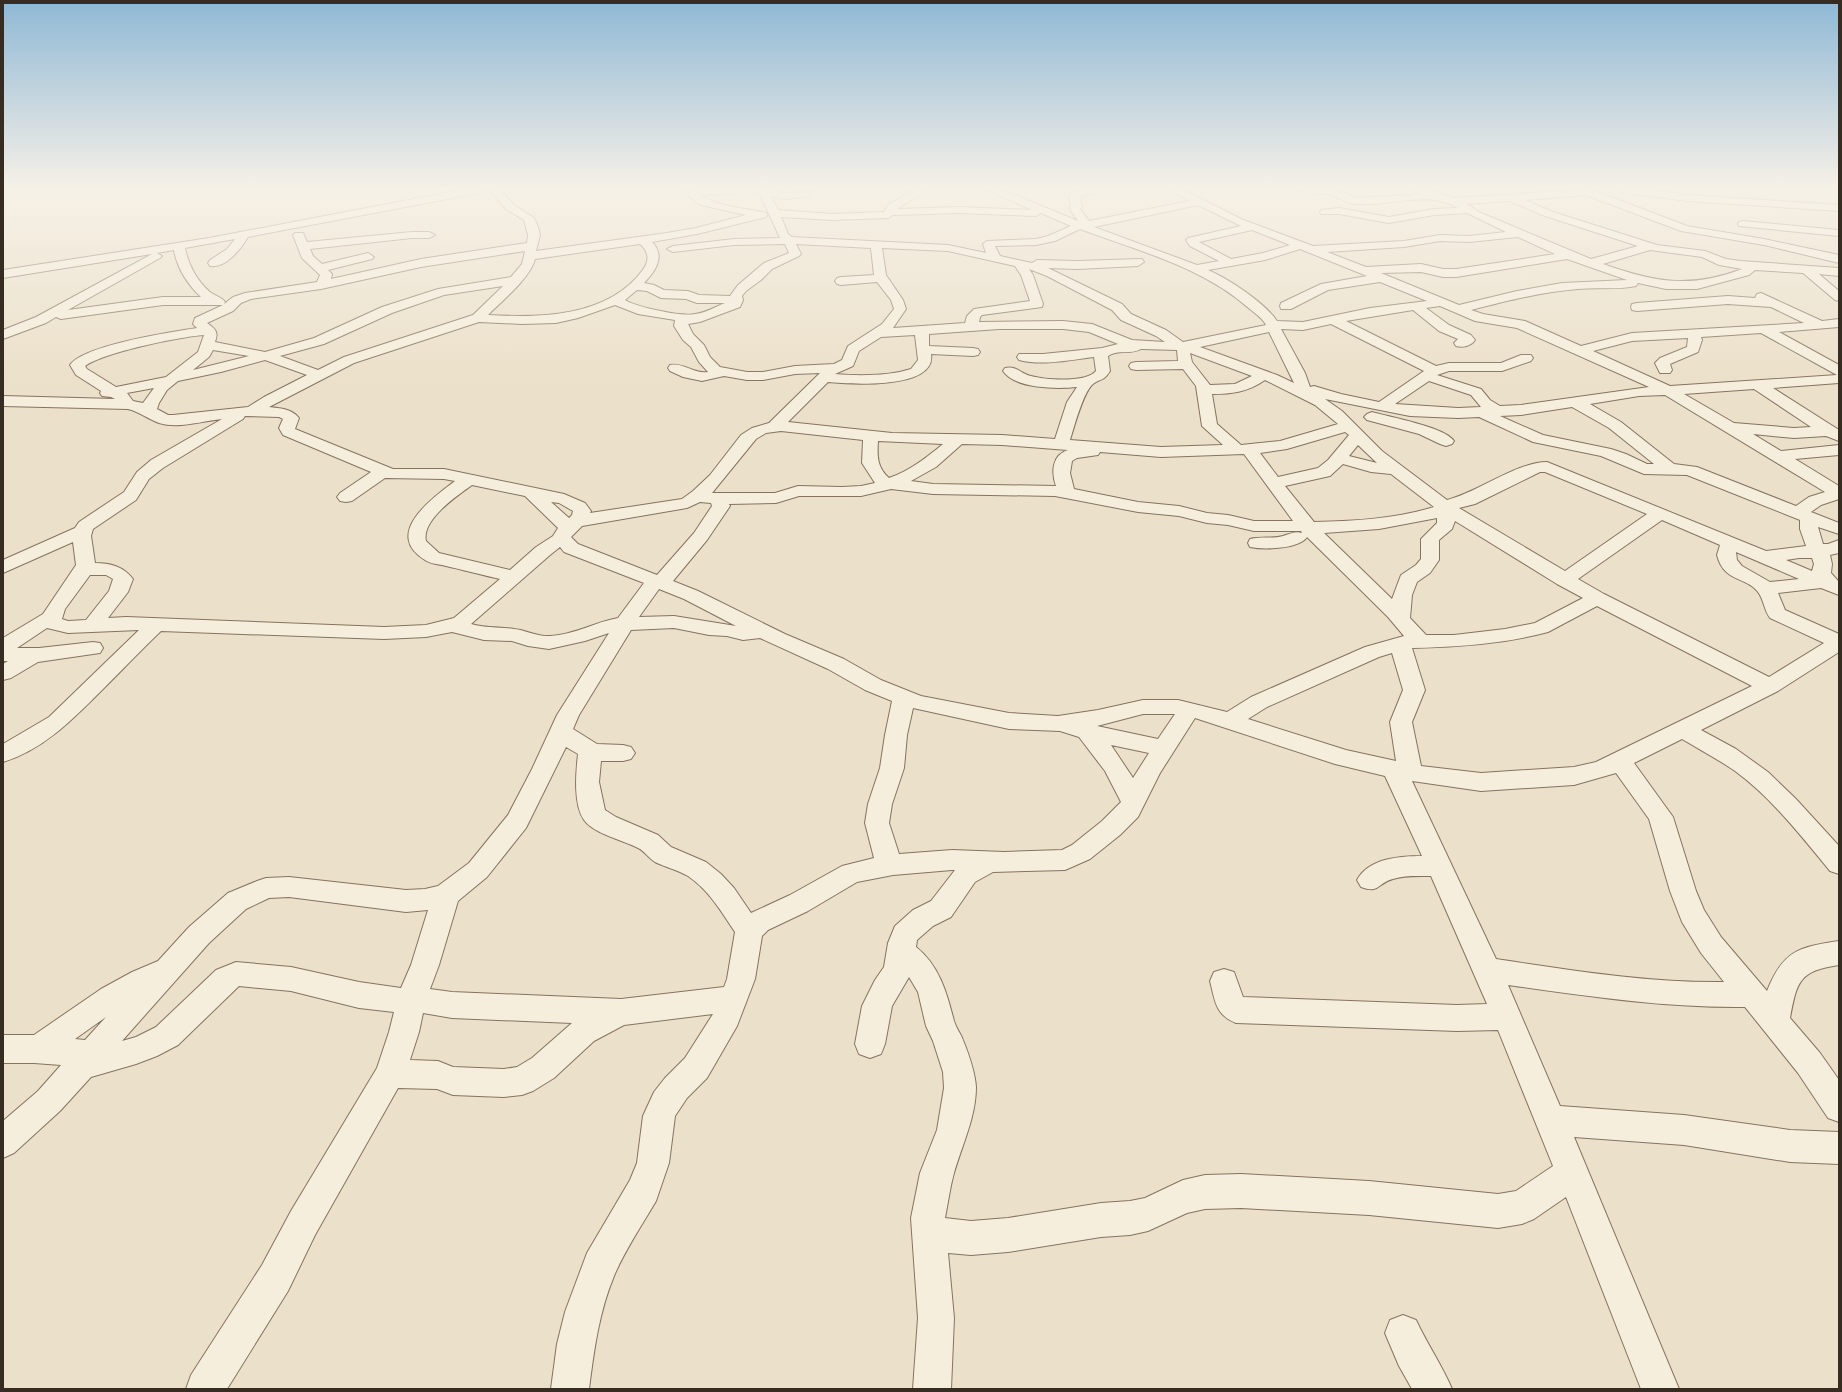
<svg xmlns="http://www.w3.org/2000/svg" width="1842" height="1392" font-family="Merriweather,serif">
<rect width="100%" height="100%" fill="#ebe0c9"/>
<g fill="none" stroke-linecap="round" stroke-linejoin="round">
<g stroke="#857360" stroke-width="2">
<g id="minor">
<path d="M466,189h23l-5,3 -236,45c-7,12 -23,32 -38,29l-2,-3 2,-3 17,-11 8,-10 -50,9c3,16 12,33 25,44 5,4 12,5 15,10l-1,3h-61l-102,14 -5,-2 -10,6 -43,16v-9l33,-13 116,-63 -149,24v-8l206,-32zM174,250c3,18 14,35 27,47h-38l-95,13 92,-52 2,-2 -5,-3z"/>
<path d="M489,189h11l14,16 20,13 4,9 2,8 -4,16 131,-18 29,-5 50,-13 -45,-10 -15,-11 -1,-2 4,-3 6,2 4,-2h75l-1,2 12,2 24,-1 1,2 -1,2 -24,3 -14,-3 7,14 54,4 52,-2 4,-7 28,-16h13l-32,20 63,-2 72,3 -47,-21h15l78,32 -9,-13 2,-3 -2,-9c8,-9 22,-7 33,-7l-1,3 -22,5 3,9 -2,3 9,12 100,-20 -20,-12h13l59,30 72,27 91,-5 36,-6 29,1 37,-4 -39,-19 -33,2 -45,8 -50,-9h-18l-1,-2 1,-2 18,-2 50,9 45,-8 24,-1c-31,-19 -69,-1 -103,-4 -10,-1 -17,-8 -26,-10 -9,-2 -26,2 -33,-5h40l20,9 55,-3 8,-1 -8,-5h15l28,9 143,-9 -2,2 92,35 77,13 75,16v8l-75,-18 -83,-14 -95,-36 -61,5 28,12 104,33 48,6 21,8 15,2 98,7v8l-20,-2 20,17v10l-4,-1 -32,-27 -48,-3 -6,5 -52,14h-31l-28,-6 -2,3c-19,4 -39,1 -58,3 -37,3 -72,12 -107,21l12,4 42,7 56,25 51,-13 172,-10 -33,-16 -43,-3 -91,7 -5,-1 -1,-3 1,-3 5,-1 91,-7 27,2 2,-4 4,-1 61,28 17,-2v8l-60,5 60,33v18l-66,5 66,42v11l-13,-5 -32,2 -41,-4 28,17 58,-6v10l-44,4 44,27v13l-18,6 -10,7 28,11v11l-21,-7 5,17h5l11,-4v13l-9,2 2,9 -1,9 8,9v13l-18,-7 -43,5 7,17 54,24v18l-61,39 -77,39 35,19 32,23 28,27 43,47v28l-9,-3c-29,-35 -58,-73 -95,-100 -17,-12 -35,-21 -53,-32l-48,24 39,54 23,74 8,19 17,27 46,54c16,-40 31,-44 72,-50v24c-40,6 -42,16 -49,53l30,35 19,27v42l-11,-4 -30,-45 -53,-66c-80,1 -159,-11 -237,-22l52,121 124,9 106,15 49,2v32l-49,-2 -106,-17 -110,-8 105,252h-38l-75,-192 -32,22 -12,5 -24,4 -129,-13 -128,-7 -36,1 -18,4 -39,18 -18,4 -29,2 -93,15 -37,3 -23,-2 6,65 -3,71h-38l5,-71 -7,-100 9,-45 17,-43 7,-42 -1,-16 -10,-31 -7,-15 -8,-34 -9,-15 -17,29 -7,38 -4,10 -11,4 -11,-4 -4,-10 7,-38 13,-26 9,-13 4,-24 7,-17 18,-16 18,-9 24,-31h-3l-59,5 -36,7 -49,29 -40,19 -6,6 -7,43 -18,47 -30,52 -20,20 -12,18 -6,47 -13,38c-14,24 -31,49 -42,75 -15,36 -20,74 -25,113h-38l6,-45 8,-32 22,-59 43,-73 7,-17 6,-47 11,-24 11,-14 20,-20 28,-44 -89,11 -30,16 -40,37 -21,13 -11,4 -18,2 -51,-2 -16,-6 -39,-1 -83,147 -27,56 -61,98h-41l5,-14 71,-110 29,-54 86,-143 12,-36 5,-20 -35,-4 -68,-17 -52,-5 -61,59 -21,11 -21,8 -45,13 -31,34 -46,42 -11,5v-37l35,-30 23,-26 -27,-2h-31v-28h31l67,-46 31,-17 26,-11 31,-34 39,-34 29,-12 9,-3 23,-1 117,13 19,-1 13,-3 31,-23 39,-48 24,-46 25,-54 52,-82 -24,8 -36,8 -21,-3 -16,-5 -28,-1 -32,-8 -26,5 -42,2 -223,-8c-19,18 -37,37 -56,56 -29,29 -61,63 -102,75v-18l46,-27 90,-87 -71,3 -21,-5 -30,20h22l54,-6 7,1 3,5 -3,5 -7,1 -55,8 -27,16 -8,2v-16l5,-3h-5v-23l40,-24 33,-49 -3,-23 -70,31v-13l72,-32 4,-6 45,-30 13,-20 14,-12 71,-41c-19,2 -44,10 -63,4 -11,-4 -19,-11 -31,-14l-125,-3v-10l112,3 -4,-2 -9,-1 -2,-3 1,-2 -25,-16 -6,-10c14,-20 101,-33 127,-37l-4,-4 2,-6 28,-13 10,-8 12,-4 72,-11 3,-7 -18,-17 -9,-23 2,-2h8l4,9 105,-10h17l6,3 -6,3h-17l-102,11 3,7 9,8 46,-11 6,4 -2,2 -44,11 4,4 -1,5 90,-20 106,-16 1,-8 -4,-15 -18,-11zM759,192l21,46 -46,1 -61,7 -6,3 6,3 61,-7 51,-1 4,9 -25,10 -26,22 -8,11 -31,-1 -11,-4 -24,-1 -10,-5 -10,-2c11,-11 22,-27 8,-41l45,-8 69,-17 1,-2 -1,-2c-19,-5 -49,-6 -65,-18zM1509,201l36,15 93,30 -47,13 -110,-46 -15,-9zM1198,205l43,21 -53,12 -2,2 4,6 29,15 -22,4 -103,-38zM960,213l76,3 5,-3 30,13 -23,10 -12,3 -49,2 -4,3 3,9 -38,-8 -156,-8 -4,-3 -7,-17 51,3 56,-2 5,-3zM1080,229c59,22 123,38 171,81 5,4 12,9 15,15l-83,17 -17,-12 -35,-16 -9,-10 -74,-36 29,1 61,-3 6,-4 -2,-3 -65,2 -40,-1 -5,3 -32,-7 -5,-10 41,-1 19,-4zM1252,230l38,15 -27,8 -32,6 -32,-17zM1518,237l37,17 -99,15h-13l-22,-5 -55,3 -39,-15 77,-5 36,-6 29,1zM640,244c9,8 10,17 2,27 -35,46 -101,47 -154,44 14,-14 43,-38 47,-56zM796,244l75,4 3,27 -33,2 -4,1 -2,3 2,3 4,1 36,-3 14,18 3,9 -12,15 -34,22 -6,14 -8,4 -39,2 -32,6h-16l-27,-5 -10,-10 -6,-12 -11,-11 -5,-10 12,-2 40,-15 3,-7 -1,-4 4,-5 15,-11 11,-11 27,-13 2,-2zM882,248l66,3 67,15 6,9 9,26 -56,8 -7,7 -2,7 -72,5 13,-19 -3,-9 -17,-25zM1300,249l67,27 -46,8 -40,19 -1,3 1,3h10l37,-19 52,-8 47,19 -57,7 -67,14 -26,-1c-12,-18 -48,-42 -69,-51l57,-10zM1650,250l52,7 17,8 23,4c-52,20 -88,13 -139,-5zM525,251l-3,13 -11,13 -73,12 -56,18 -68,31 -49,14 -50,-10c4,-11 0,-13 -8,-19l26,-12 8,-8 10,-4 70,-10 100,-22zM1567,259l60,21 -65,3 -45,8 -58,14 -78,-32 40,-1 22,5h13zM1029,269l18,7 65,34 9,10 35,16 9,6 -33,-2 -40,-16 -29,-3 -84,1 1,-5 2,-2 60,-8 1,-3 -10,-29zM503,286l-30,29 -129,42 -26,13 -38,-14 44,-12 68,-31 52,-18zM637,290l10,1 14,7 25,1 11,4h28c-10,4 -20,10 -30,11 -13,3 -59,-7 -70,-14zM615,305l23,9 37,6 -1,6 9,14 8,7 8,15 9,10c-15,2 -25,-10 -38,-7l-2,3 2,3 13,6 19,4 22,-5 23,4h16l32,-6 25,-1 -51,50 -17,5 -11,7 -31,40 -17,16 -11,8 -92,14 1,-2 -6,-8 -21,-9 -120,-25h-51l-98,-40 4,-11c-7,-9 -19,-10 -30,-11l85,-44 125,-41 43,2 34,-1 22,-5zM1440,306l35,15 42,7 132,59 -128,18 -21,1 -10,-6 -9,-11 -44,-14 12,-4h53l29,-10 2,-3 -2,-3h-10l-20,8h-52l-13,3 -90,-45 67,-11 26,21 19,8 -4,4 2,3c7,2 15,0 19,-6l-4,-5 -22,-10 -23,-17zM1331,324l93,47 -45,31 -38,-8 -27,-8 -4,1 -5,-14 -24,-44 22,1zM999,329h64l26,3 29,12 -16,4 -59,6h-24l-2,3 2,3c24,6 51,0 75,-3l2,14c-10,12 -50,9 -65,5 -10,-2 -15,-11 -26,-8l-2,3c12,18 54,18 74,16l-10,15 -12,37 -53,-4 -110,-2 -104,-11 40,-40c20,2 109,8 103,-28l42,2 5,-1 2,-3 -2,-3 -5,-1 -44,-2v-12zM1269,332l25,51 -17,-8 -77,-28zM1761,333l76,42 -167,11 -77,-35 39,-10 56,-3 -1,9 -27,11 -5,5 5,10h10l2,-3 -2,-6 28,-12 4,-12 -1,-3zM204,335l-6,17 -32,25 -50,10 -29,-18 -2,-3c20,-14 94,-29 119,-31zM915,335l3,25 -7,9c-22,7 -53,7 -76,5l18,-8 6,-15 22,-14zM1141,349l36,1 1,11 -42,1 -5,1 -2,3 2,3 5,1 47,-1 13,17 6,40 21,19 -62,2 -91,-7c4,-12 13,-48 23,-56 8,-6 10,-2 17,-13l-2,-15c10,-7 23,-1 33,-7zM213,350l36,6 -56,14 16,-13zM1190,353l62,23 -17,8 -25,1 -18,-23zM265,360l42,15 -43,22 -16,10 -75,8h-5l-11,-6 2,-6 8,-13 11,-9 43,-9zM1265,380l50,25 23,19 -58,17 -39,4 -24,-21 -5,-30c20,0 36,-2 53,-14zM1429,381l42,14 10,12 -23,1 -63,-4zM154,388l-11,15 -10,-2 -6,-8zM1754,389l57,38 -17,1 -60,-5 -50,-29zM1665,395l160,97 -16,5 -13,9 -99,-39 -23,-3 -53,-42 -31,-18 49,-8zM1325,399l85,17 48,2 21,-1 54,25 68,14 43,18 43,1 113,45v9l6,17 -40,5 -219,-89c-30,0 -68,30 -100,38l-65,-49 -40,-40zM1572,407l37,21 45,36h-7l-21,-10 -15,-5 -68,-14 -43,-19 21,-1zM245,416l34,1 4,2 -4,9 4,7 88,37 -31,21 -3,4 3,4 6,1 6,-1 33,-23 59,1 11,2c-24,18 -72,53 -30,79 5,4 14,4 21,6 18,4 36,9 54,13l-46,39 -28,7 -42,2 -258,-10 -18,1 20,-26 5,-13c-10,-13 -23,-16 -38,-16l-4,-27 2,-7 43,-29 13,-21 14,-11 80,-49zM781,431l82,9 -1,23 13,20 -14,3 -19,1 -44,-1 -23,7h-63l44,-54 10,-6zM1345,432l4,3 -21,25 -10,8 -40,9 -18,-24 27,-4zM878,441l65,3c-16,13 -33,27 -54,34 -12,-11 -12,-21 -11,-37zM962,444l40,1 66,5c-16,5 -17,22 -12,36l-123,-2 -22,-3 25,-14zM1358,445l19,18 -28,-7zM1100,452l61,5 83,-3 49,67h-39l-26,-6 -21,-2 -28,-7 -41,-4 -64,-13 -4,-16 2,-12 5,-3 21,-3zM1343,464l28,8 20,2 43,33c-39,12 -80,14 -120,15l-29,-36 45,-10zM1540,472h5l102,42 -82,57 -106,-63 16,-4zM472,485l53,11 33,32 -5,8 -17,11 -26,23 -71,-17 -13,-12c-5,-21 32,-46 46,-56zM891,489l42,5 122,2 83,16 41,4 28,7 21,2 26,6h47l1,2c-7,-2 -12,1 -19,3 -10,3 -22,0 -33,3l-2,4 2,4c14,3 49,2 57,-10l81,80 16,19 -39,11 -114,50 -24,15 -49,-12h-35l-45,10 -40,6 -49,-3 -88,-17 -40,-16 -37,-21 -59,-25 -87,-43 -25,-10 34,-41 23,-34 -1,-2 47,-1 23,-7h62zM551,502l8,1 14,8 -1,4 -3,3zM700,502l11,1 1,3 -18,27 -37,42 -79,-31 -7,-7 11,-11 105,-18zM1437,518v5l-16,16v20l-5,6 -15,10 -9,24 -68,-66 55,-4zM1662,520l58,25 -3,10c7,28 29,21 41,37 6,8 6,18 12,26l54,25 -55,34 -165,-83 -26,-15zM1455,521l102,63 26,14 -48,25 -30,6 -51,6h-28l-16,-17 2,-23 5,-13 13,-9 9,-13v-20l13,-11zM560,547l4,5 80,31 -26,35c-23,4 -44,17 -68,18 -13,1 -24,-6 -36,-7 -15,-2 -28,-1 -43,-5l79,-69zM1736,552l63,27 -29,3 -28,-16 -5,-6zM1799,558h13l2,6 -2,7 -26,-11zM90,575h16l7,4 -4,12 -23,29 -18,1 -6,-2 3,-10zM659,589l25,10 52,27 -62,-10 -35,1zM1597,606l155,80 -156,76 -22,5 -93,6 -60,-7 -9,-44 13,-32 -13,-42c46,-1 91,-4 136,-16zM674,628l35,7 18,1 16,4 17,-2 68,31 37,21 27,11 -7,34 -5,33 -12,36 -3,19 9,35 -32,8 -52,29 -39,18 -17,-25 -13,-14 -15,-12 -35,-15 -13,-12 -42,-18 -11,-7 -6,-28 2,-21h22l8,-2 4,-6 -4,-6 -8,-2 -26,-1 -24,-15 6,-14 52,-85zM1392,653l11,37 -13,32 6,39 -50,-11 -98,-31 19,-12 112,-50zM913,708l96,21 51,2 19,6 26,34 16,31 -19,19 -30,24 -10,5 -58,2 -52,-2 -53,4 -10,-31 3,-19 12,-36 3,-33zM1143,714h32l-17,25 -61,-13zM1195,718l140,46 50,12 37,80c-22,0 -53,2 -65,24l4,7c19,7 16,-4 32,-8 11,-4 26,-3 38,-3l56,128 -30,1 -214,-8 -9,-25 -10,-3 -10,3 -4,9c5,19 5,34 26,42l221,8 41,-1 55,136 -37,25 -18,3 -129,-13 -128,-7 -36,1 -22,5 -38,18 -15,3 -29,2 -93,15 -37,3 -26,-3c3,-15 5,-31 9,-45 8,-28 22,-56 22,-86 -1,-15 -7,-32 -13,-47 -2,-6 -7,-12 -9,-19 -7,-28 -15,-56 -38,-74l1,-7 16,-14 18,-9 24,-35 18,-10 72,-2 25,-11 30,-24 18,-18 22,-44zM1111,745l38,8 -16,25zM566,747l12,7c-2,18 -5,50 6,66 10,14 39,20 54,28 7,3 10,10 17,14 10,5 23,8 33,14 21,14 34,37 47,56l-8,47 -3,8 -103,12 -169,-7 -22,-3 9,-24 19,-64 29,-24 39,-49zM1616,773l33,46 21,72 12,31 19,31 23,29c-76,1 -153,-12 -228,-23l-84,-178 69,10 93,-6zM289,897l117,15 22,-2 -17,55 -10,23 -42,-6 -68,-15 -55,-5 -20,8 -60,57 -20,10 -14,4 87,-98 37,-34 23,-11zM423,1013l29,5 120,5 -40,35 -15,9 -13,2 -51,-2 -15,-6 -28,-1 9,-28zM106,1017l-21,23 -10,-1z"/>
<path d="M1616,189h30l41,6 152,10v6l-152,-10 -66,-9z"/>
<path d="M1743,221l96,9v6l-100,-10 -1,-2 1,-2z"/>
<path d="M1372,412c17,5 73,15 82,29l-2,3 -6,2 -6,-2 -21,-10 -52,-14 -3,-3 3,-3z"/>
<path d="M1403,1315l13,5c11,24 26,45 36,69h-40l-13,-23 -14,-33 5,-13z"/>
</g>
</g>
<use href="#minor" fill="#f6eedc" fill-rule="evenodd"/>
</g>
<linearGradient id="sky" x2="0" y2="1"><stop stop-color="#8fb8d5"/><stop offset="0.49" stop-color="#f6f1e7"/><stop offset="1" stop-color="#f6f1e7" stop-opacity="0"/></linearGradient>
<rect width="1842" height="384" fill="url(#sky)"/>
<rect width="1842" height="1392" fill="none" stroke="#372c22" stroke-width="8"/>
</svg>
